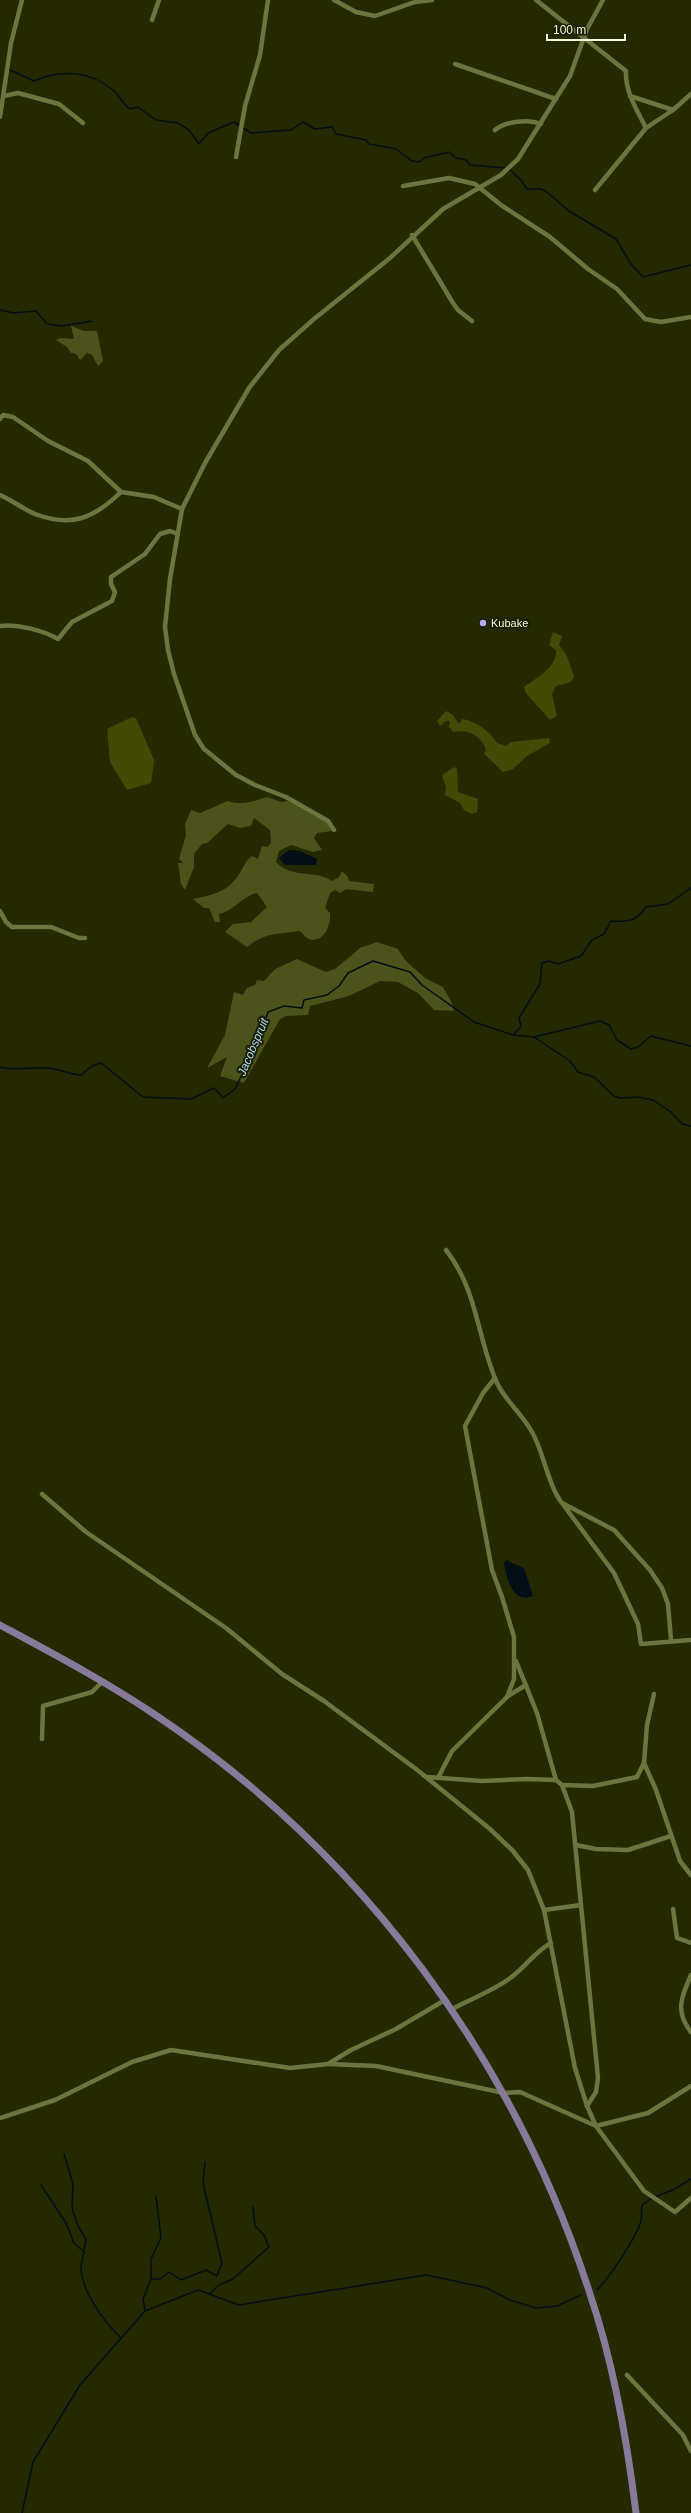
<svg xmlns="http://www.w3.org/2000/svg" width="691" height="2513" font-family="Arial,sans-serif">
<rect width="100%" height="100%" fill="#242900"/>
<g fill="#424a06">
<path d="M553,632l9,4 -3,9 7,9 8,22 -3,6 -15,4 -4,8 5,22 -7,4 -24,-27 -2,-6c12,-9 33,-19 32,-37l-7,-5z"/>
<path d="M446,711l7,4 6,9 3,-5c14,2 28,12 35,24l9,3 5,-4 38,-4 1,5 -23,13 -14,13 -10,3 -19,-18 2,-5c-6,-14 -18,-20 -33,-17l-4,-5 1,-6h-4l-6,5 -3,-5z"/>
<path d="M132,717l4,1 18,42 -3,23 -24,7 -17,-28 -3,-33z"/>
<path d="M454,767l3,2 1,23 20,7 -1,13 -5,2 -8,-4 -4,-7 -15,-8 1,-7 -4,-13z"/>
</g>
<g fill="#4b521a">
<path d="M71,326l13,5h13l6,30 -5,5 -6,-11 -5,-2 -7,7 -4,-6 -5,-1 -4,-6 -11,-7 5,-2 13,1z"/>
<path d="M267,797l14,5 7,-1 38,21 6,9 -15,2 -3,5 8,12 -9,2 -22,-7 -12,6 -3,11c16,17 38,7 56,19l7,-4 3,-6 6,6 1,4 25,3 -1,8 -27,-3 -6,4 -5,-3 -5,3 -5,15 5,5c1,11 -4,27 -18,27 -7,-1 -8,-7 -13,-9 -23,4 -33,1 -52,16l-22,-15 8,-8 18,-2 16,-15 -10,-14c-11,1 -24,18 -38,21l1,8h-5l-6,-14h-5l-11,-9c20,-4 35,-7 46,-25 5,-7 6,-13 13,-18l6,3 4,-13 6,1 3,-4 -1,-13 -16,-12 -3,8 -11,2 -12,-4 -21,19 -5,1 -8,10v13l-9,23 -4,-6 -3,-21h5l-4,-4 7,-24 -1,-11 6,-14 9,3 28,-12c12,5 27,0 39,-4z"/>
<path d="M377,942l21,7 7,11 20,18 18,9 8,14 3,10 -20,-1 -16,-17 -20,-11 -18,-1 -31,15 -39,10 -2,9 -22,1 -6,3 -36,64 -24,-7 7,-19 -20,11 18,-33 9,-43 9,3 4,-7 8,-3 2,-5 7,1 11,-12 22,-10 29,13 9,-3 25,-21z"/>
</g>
<g fill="#030f17">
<path d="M289,850l11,1 17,8 -1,6h-31l-6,-7z"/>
<path d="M506,1560l18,8 9,28c-20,9 -27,-19 -29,-33z"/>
</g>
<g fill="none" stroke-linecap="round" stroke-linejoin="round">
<g stroke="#030f17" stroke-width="1.5">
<path d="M10,70l24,11c26,-12 57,-10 79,9 7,6 9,13 17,19l8,-2 18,13 22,3 11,7 10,14 9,-11 26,-11 17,11 40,-3 12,-8 12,7 17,-2 4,7 30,6 3,4 27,5 16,12 7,1 5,-4 25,-6 7,6 10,2 4,5 35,3"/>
<path d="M509,169l12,11 6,9h14l6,3 22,19 47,28 15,25 12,13 48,-12"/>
<path d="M0,310l13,3 23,-2 11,13 15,2 30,-5"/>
<path d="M513,1035l8,-9 -2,-8 21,-34 2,-21 7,-2 9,3 23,-8 11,-16 12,-6 7,-13c16,1 25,1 35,-14l22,-3 23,-16"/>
<path d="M534,1037l36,24 8,11 16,5 20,19 6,2 18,-1 15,3 18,12 11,12 9,2"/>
<path d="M0,1067c18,5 36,-2 54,2 9,1 17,6 27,6l11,-9 9,-3 42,34 48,2 23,-11 9,10 12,-9 26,-54 7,-23 16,-6 18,2 2,-8 23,-5 12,-9 9,-13 25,-12 37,11 12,13 52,37 39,13 21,2 66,-16 9,4 8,15 14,9 7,-2 13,-11 40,10"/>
<path d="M64,2154l9,30 -1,24 6,18 8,13c-1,9 -4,19 -5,28 0,24 24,56 40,71"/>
<path d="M41,2185l25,38 8,20 10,9"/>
<path d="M655,2197l20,-8 16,-10"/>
<path d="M151,2279h9l9,-7 12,8 25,-10 11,6 5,-13 -19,-80 2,-21"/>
<path d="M597,2290c12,-12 39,-52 44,-69 1,-5 0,-11 1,-16l10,-7"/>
<path d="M209,2294l10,-9 14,-6 36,-32 -5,-12 -9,-9 -2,-19"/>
<path d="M145,2311l-2,-12 8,-20v-20l10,-21 -5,-42"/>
<path d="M22,2513l11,-51 47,-77 65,-74 53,-21 41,15 187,-30 61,13 23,12 26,8 21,-2 24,-11"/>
</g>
<g stroke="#6c753f" stroke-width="4.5">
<path d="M334,0l22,12 19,4 40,-14 17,-2"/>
<path d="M536,0l90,71c-1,21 11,39 20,57"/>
<path d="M152,20l7,-20"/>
<path d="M455,64l101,35"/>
<path d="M4,96l14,-3 41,11 24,19"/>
<path d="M630,96l43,14 18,-16"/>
<path d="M0,117l11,-74 11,-43"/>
<path d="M495,130c10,-9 34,-11 46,-6"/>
<path d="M236,157l9,-51 15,-51 8,-55"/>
<path d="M403,186l46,-8 26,6 26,21 49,32 38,32 29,20 28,30 16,3 30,-5"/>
<path d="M595,190l51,-62 27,-18"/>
<path d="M412,235l41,68 5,7 14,11"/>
<path d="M0,419l3,-4 10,2 35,24 40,20 33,31 33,5 28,12"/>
<path d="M0,495c12,5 23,14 35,19 37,14 59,4 86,-22"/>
<path d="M0,626c18,-2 42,4 58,13l14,-17 40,-21 3,-9 -4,-8v-7l34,-23 15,-20 10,-3 8,3"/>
<path d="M334,830l-6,-9 -42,-24 -31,-12 -19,-10 -32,-26 -9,-14 -21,-61 -6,-24 -3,-23 5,-48 12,-70 23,-46 44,-75 30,-38 35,-31 76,-61 53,-49 58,-34 17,-16 52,-83 17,-47 16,-29"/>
<path d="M0,911l6,11 6,5h39l28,11h6"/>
<path d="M446,1250c32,41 31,88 51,133 8,17 25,31 35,49 12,21 14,46 27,67l55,74 24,51 3,20 50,-4"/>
<path d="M42,1494l44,38 140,96 56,46 42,27 92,68 74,60 23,22 15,19 16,40 31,158 12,38 9,20 48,65 31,21 16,-14"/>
<path d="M562,1503l52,27 36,40 12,18 6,16 3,36"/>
<path d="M516,1661l21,52 19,67"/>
<path d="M508,1696l18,-11"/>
<path d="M42,1739l1,-33 49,-14 10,-10"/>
<path d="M644,1763l12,27 24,71 11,14"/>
<path d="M427,1777l55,4 45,-2 29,1 6,5 10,27 9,93 -37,5"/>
<path d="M438,1778l14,-27 55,-54 7,-18v-42l-12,-40 -10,-27 -27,-144 18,-33 12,-15"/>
<path d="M562,1785l31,1 44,-9 7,-14 3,-38 7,-31"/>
<path d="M576,1845l20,4 32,1 43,-14"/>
<path d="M581,1905l17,173 -2,14 -9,14"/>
<path d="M673,1909l4,29 14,5"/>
<path d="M691,1975c-10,22 -16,37 0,57"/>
<path d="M452,2009c19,-10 40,-18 57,-30 16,-11 25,-27 42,-36"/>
<path d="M328,2064l48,2 128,27 16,-1 76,34 52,-13 43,-27"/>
<path d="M0,2118l55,-18 77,-38 39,-12 119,18 38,-4 23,-14 45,-21 49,-29"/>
<path d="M627,2375l56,60 8,16"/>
</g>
<path stroke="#867999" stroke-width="7" d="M0,1625c52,28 105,56 154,89 207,138 360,344 436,580 24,71 37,145 46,219"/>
</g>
<circle fill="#bea9f5" stroke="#1b1f04" stroke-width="1.5" cx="483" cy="623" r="4"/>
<g text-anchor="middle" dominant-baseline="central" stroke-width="4" stroke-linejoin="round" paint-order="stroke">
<g font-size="11" fill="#f0f6da" stroke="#1b1f04" text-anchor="start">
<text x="491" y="623">Kubake</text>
</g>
<g font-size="12" font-style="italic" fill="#aad9f7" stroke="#1b1f04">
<text transform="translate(253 1047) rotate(-67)">Jacobspruit</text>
</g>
</g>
<path d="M547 34v6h78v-6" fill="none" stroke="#f0f6da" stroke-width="2"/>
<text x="553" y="34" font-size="12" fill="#f0f6da" stroke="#1b1f04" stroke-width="3" paint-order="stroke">100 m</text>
</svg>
